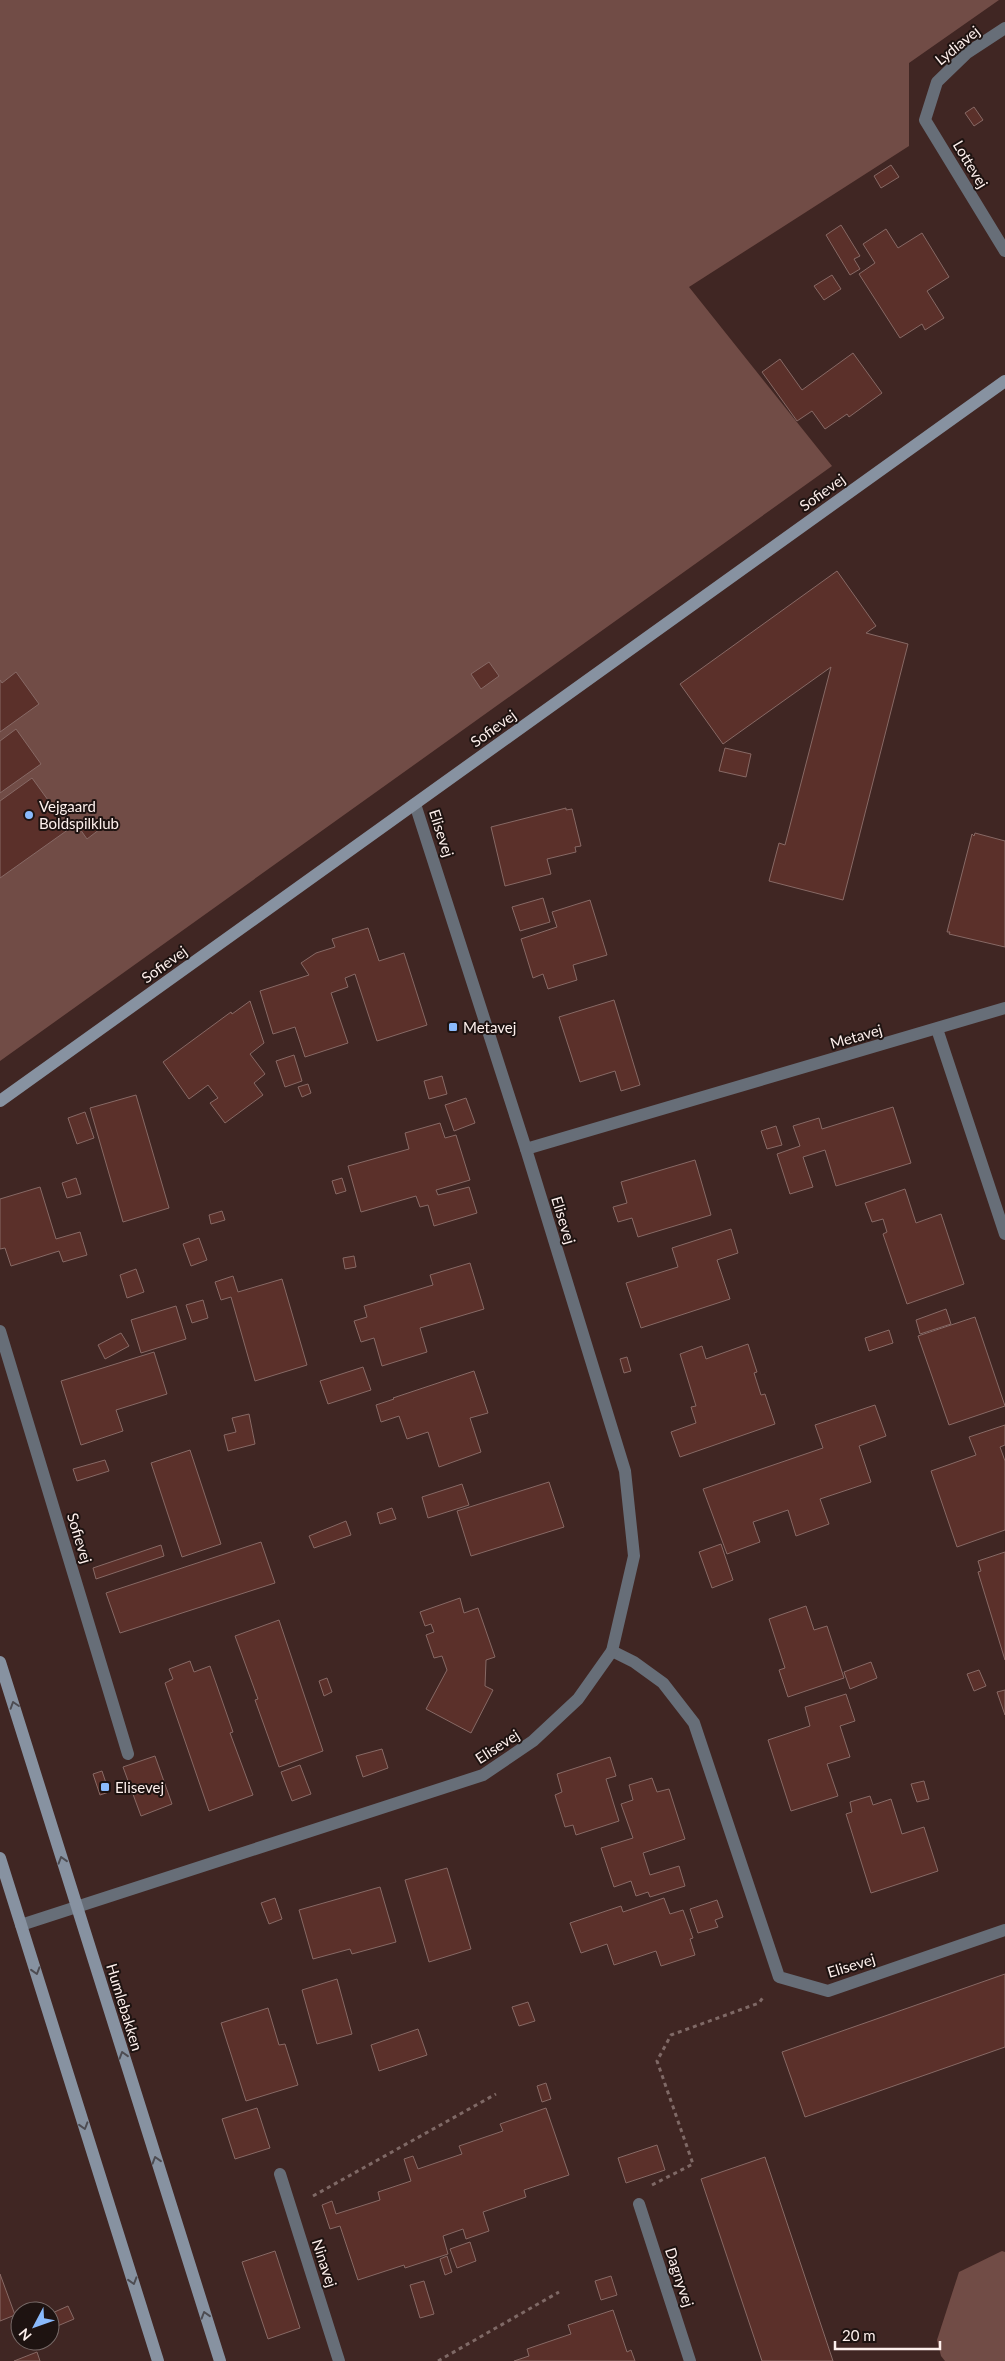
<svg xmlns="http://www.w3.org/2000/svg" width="1005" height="2361" font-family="Lato,sans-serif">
<rect width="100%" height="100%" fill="#402623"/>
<g fill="#714c46">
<path d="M0,0h999l-90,63v83l-220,141 143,179 -832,595z"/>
<path d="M1002,2251l3,1v109h-60l-4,-5 -4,-16 22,-68z"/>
</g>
<g fill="#5b302a" stroke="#876965">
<path d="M974,107l9,13 -9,6 -9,-13z"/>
<path d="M891,165l8,12 -18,11 -7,-12z"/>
<path d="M841,225l19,31 -6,3 6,10 -10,6 -24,-40z"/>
<path d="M886,229l12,19 24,-15 27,44 -22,14 17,27 -19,12 -3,-6 -22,14 -41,-64 16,-11 -12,-19z"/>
<path d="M832,275l9,14 -17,11 -10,-14z"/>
<path d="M853,353l29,40 -33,24 -2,-3 -22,15 -13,-18 -15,10 -35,-49 18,-13 22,31z"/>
<path d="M837,571l39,55 -10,7 42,11 -65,256 -74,-19 10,-38 6,2 46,-178 -108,77 -43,-60z"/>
<path d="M489,662l10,14 -18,13 -10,-15z"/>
<path d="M16,672l23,32 -39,28v-52l2,3z"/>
<path d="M16,729l25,35 -41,29v-52z"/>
<path d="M725,748l26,6 -5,23 -27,-6z"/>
<path d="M32,778l37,51 -69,49v-77z"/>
<path d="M566,808v2l6,-1 9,37 -6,1 1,5 -29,7 4,15 -46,12 -14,-59z"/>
<path d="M93,819l7,10 -13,10 -7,-10z"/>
<path d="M975,833l30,8v106l-56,-13 1,-2h-3l25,-98 2,2z"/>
<path d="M543,898l7,24 -30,9 -8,-24z"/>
<path d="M590,900l17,55 -34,10 4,15 -29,9 -5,-15 -10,4 -12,-39 36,-12 -5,-15z"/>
<path d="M368,928l11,33 25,-8 23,72 -50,16 -22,-67 -10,4 3,9 -17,6 17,50 -43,14 -10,-30 -22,7 -13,-43 49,-16 -8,-12 15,-10 19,-6 -3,-8z"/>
<path d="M614,1000l26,85 -19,6 -6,-20 -35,11 -21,-65z"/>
<path d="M250,1001l14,42 -14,11 15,20 -11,9 9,12 -38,28 -15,-20 8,-5 -10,-13 -19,14 -26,-37 68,-50 1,2z"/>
<path d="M294,1055l8,26 -17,6 -9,-26z"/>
<path d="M442,1076l5,18 -18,5 -5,-18z"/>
<path d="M308,1084l3,9 -9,4 -4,-10z"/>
<path d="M136,1095l33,113 -46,14 -33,-114z"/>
<path d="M466,1098l9,25 -21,8 -9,-26z"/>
<path d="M893,1107l18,56 -75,23 -11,-36 -22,7 10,30 -23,7 -13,-40 23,-8 -7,-20 26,-8 3,11z"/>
<path d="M85,1112l9,26 -17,6 -9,-26z"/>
<path d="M440,1123l5,15 11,-3 14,45 -34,10 2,5 31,-8 8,26 -43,13 -6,-21 -8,2 -4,-11 -55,16 -13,-46 61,-17 -4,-16z"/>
<path d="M776,1126l6,19 -15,4 -6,-18z"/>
<path d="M695,1160l16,55 -73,22 -6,-19 -14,4 -5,-15 14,-4 -6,-21z"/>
<path d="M76,1178l5,16 -14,4 -5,-15z"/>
<path d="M342,1178l4,13 -10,3 -4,-13z"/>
<path d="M40,1187l16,52 24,-7 7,23 -24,7 -4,-11 -48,15 -6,-18 -5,1v-50z"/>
<path d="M905,1189l11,34 25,-9 23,70 -57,20 -24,-70 4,-2 -4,-13 -11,3 -7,-19z"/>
<path d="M222,1211l3,9 -14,4 -2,-9z"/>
<path d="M731,1229l7,24 -21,7 13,39 -89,29 -15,-45 52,-16 -6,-19z"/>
<path d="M199,1238l8,22 -16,6 -8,-22z"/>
<path d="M354,1256l2,11 -11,2 -2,-11z"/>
<path d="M470,1263l14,46 -64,19 7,24 -45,14 -8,-28 -13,4 -7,-21 13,-4 -3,-11 69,-21 -3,-10z"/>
<path d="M136,1269l8,23 -17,6 -7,-23z"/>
<path d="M233,1276l5,16 44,-13 25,86 -52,16 -24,-84 -10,3 -6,-18z"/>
<path d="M203,1300l5,18 -16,5 -6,-18z"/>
<path d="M176,1306l10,33 -45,14 -10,-33z"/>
<path d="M946,1309l5,15 -31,10 -4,-14z"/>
<path d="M975,1317l30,89 -56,19 -31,-89z"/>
<path d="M889,1330l4,13 -24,8 -4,-13z"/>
<path d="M121,1333l8,13 -24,13 -7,-14z"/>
<path d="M748,1344l9,28 -3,1 7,22 4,-1 10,30 -95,33 -9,-25 25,-9 -5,-16 5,-1 -16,-52 22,-8 4,13z"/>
<path d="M154,1352l13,42 -51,16 7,21 -42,14 -20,-64z"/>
<path d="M627,1357l4,14 -7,2 -4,-14z"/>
<path d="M363,1367l8,23 -43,14 -8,-23z"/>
<path d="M474,1371l14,42 -18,5 11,34 -42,15 -11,-35 -21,7 -8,-23 -18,6 -5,-17 18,-6 -1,-1z"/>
<path d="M875,1405l11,31 -27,10 12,36 -51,17 9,25 -33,12 -8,-26 -35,12 7,20 -33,12 -24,-65 120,-41 -8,-23z"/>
<path d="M249,1414l6,30 -27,7 -4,-16 12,-3 -4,-14z"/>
<path d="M1005,1425v20l-5,2 5,14v69l-48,17 -26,-76 45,-16 -7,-18z"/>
<path d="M190,1450l31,94 -39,13 -31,-94z"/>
<path d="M105,1460l4,11 -32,10 -4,-12z"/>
<path d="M549,1482l15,45 -93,29 -14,-45z"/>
<path d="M462,1484l7,21 -41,13 -6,-21z"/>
<path d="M392,1508l4,11 -16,5 -3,-11z"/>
<path d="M346,1521l5,14 -37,13 -5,-12z"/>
<path d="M261,1542l14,41 -155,50 -14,-40z"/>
<path d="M721,1544l12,36 -21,8 -13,-36z"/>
<path d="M161,1545l3,11 -68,23 -3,-11z"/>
<path d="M1005,1552v108l-27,-88 3,-1 -3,-10z"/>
<path d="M460,1598l4,15 14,-5 17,49 -9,3 -1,26 8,4 -22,43 -45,-24 21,-39 -5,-14 -8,2 -8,-23 8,-3 -3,-8 -6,2 -5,-14z"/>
<path d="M806,1606l8,24 13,-4 17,52 -56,19 -9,-27 6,-2 -16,-49z"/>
<path d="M279,1620l44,131 -44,16 -24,-67 3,-1 -23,-63z"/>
<path d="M190,1661l4,11 16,-6 23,66 -3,1 23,62 -44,16 -44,-128 8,-4 -4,-10z"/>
<path d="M871,1662l6,16 -27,11 -6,-17z"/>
<path d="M979,1670l7,16 -12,5 -7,-17z"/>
<path d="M327,1678l5,14 -8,4 -5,-15z"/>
<path d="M1005,1690v25l-8,-23z"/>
<path d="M846,1694l9,27 -15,5 10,31 -23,7 11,32 -47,15 -23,-71 42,-14 -5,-19z"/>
<path d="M382,1749l6,19 -25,9 -7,-21z"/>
<path d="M155,1756l17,48 -31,12 -18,-49z"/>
<path d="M610,1757l6,19 -10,3 13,42 -43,14 -3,-10 -8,2 -10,-32 7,-3 -5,-18z"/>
<path d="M300,1765l11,29 -19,7 -11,-29z"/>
<path d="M102,1771l7,21 -9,3 -7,-21z"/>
<path d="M652,1778l5,14 12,-3 16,50 -42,14 7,22 29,-9 6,20 -35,11 -2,-5 -12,4 -5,-15 -17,6 -13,-39 32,-10 -12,-34 12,-4 -4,-15z"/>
<path d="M924,1781l5,18 -12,3 -6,-18z"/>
<path d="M870,1796l3,9 18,-6 11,35 22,-7 14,44 -67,22 -25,-79 6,-2 -2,-10z"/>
<path d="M447,1868l24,81 -42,13 -24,-82z"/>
<path d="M380,1887l16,55 -44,12 -2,-5 -37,10 -14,-49z"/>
<path d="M275,1898l7,21 -13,5 -8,-21z"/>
<path d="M664,1898l6,16 13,-4 10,28 -3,1 5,16 -34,11 -5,-15 -42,14 -7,-21 -26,9 -11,-30 51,-17 2,6z"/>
<path d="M717,1900l6,17 -8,3 3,7 -20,6 -8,-24z"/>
<path d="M1005,1974v73l-200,70 -23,-65z"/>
<path d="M337,1979l15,55 -35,10 -15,-54z"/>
<path d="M528,2002l7,19 -16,5 -7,-19z"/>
<path d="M268,2008l11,37 6,-1 13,41 -52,16 -25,-78z"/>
<path d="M418,2029l9,26 -48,16 -8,-26z"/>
<path d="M546,2083l5,16 -9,3 -5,-16z"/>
<path d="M257,2108l13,40 -35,11 -13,-40z"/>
<path d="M546,2108l23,67 -45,15 2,7 -43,15 6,19 -23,8 -3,-10 -20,7 5,18 -43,14 -1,-3 -46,15 -18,-54 -10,3 -8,-24 10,-4 4,13 44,-14 -2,-8 33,-11 -7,-22 9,-3 5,13 44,-15 -3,-8 44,-15 -3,-7z"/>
<path d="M657,2145l8,25 -39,13 -8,-25z"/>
<path d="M765,2157l68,204h-71l-61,-182z"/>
<path d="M470,2242l6,19 -19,7 -7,-19z"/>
<path d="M275,2251l25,77 -32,11 -26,-77z"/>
<path d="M447,2256l5,16 -7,3 -5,-16z"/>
<path d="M0,2274l15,41 -15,6z"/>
<path d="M611,2276l6,19 -16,5 -6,-19z"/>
<path d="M424,2281l10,33 -14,4 -10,-33z"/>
<path d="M68,2306l6,13 -19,8 -5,-13z"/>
<path d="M613,2310l14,42 4,-2 4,11h-121l15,-5 -2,-7 44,-15 -3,-9z"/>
<path d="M37,2352l3,9h-26z"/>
</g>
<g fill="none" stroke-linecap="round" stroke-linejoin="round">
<g stroke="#7f6966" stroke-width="3" stroke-dasharray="4 4" stroke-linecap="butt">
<path d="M652,2185l41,-21 -36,-103 14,-26 88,-32 5,-7"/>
<path d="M313,2196l183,-102"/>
<path d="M438,2361l121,-69"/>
</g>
<g stroke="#676e78" stroke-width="12">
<path d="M1005,28l-38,25 -30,29 -12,38 80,131"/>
<path d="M937,1029l68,205"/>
<path d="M526,1149l479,-141"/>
<path d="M0,1331l128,423"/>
<path d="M612,1651l22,11 29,21 31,40 85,254 49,14 177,-61"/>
<path d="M21,1925l462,-150 50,-34 45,-42 34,-48 22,-95 -9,-85 -99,-322 -111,-345"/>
<path d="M280,2174l59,187"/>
<path d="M639,2204l51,157"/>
</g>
<g stroke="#8792a1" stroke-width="12">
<path d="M0,1101l1005,-720"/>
<path d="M0,1662l220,699"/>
<path d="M0,1858l158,503"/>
</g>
</g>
<defs><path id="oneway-chevron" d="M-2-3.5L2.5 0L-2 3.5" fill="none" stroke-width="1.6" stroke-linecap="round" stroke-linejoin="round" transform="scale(1.25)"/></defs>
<g stroke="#4d4c52">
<use href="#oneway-chevron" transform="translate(14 1705) rotate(-108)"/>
<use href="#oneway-chevron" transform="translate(62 1860) rotate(-107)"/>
<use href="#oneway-chevron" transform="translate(36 1971) rotate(73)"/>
<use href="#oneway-chevron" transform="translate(123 2055) rotate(-107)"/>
<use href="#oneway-chevron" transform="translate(84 2126) rotate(73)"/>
<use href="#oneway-chevron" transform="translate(156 2160) rotate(-107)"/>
<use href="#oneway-chevron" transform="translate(133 2281) rotate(73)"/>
<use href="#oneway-chevron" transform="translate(205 2315) rotate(-107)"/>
</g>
<g fill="#8abafc" stroke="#1e1311" stroke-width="2">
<circle cx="29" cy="815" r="5"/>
<rect x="448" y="1022" width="10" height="10" rx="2.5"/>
<rect x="100" y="1782" width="10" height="10" rx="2.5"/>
</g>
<g text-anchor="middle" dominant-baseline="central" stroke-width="4" stroke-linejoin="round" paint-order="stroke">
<g font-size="15" fill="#fef0ed" stroke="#1e1311">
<text transform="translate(957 45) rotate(-39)">Lydiavej</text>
<text transform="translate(971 164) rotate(59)">Lottevej</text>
<text transform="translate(822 492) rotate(-36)">Sofievej</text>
<text transform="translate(493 728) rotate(-36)">Sofievej</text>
<text transform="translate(442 833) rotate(72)">Elisevej</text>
<text transform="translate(164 964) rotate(-36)">Sofievej</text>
<text transform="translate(856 1036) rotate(-16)">Metavej</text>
<text transform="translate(564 1220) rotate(73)">Elisevej</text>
<text transform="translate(80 1538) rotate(73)">Sofievej</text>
<text transform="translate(497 1746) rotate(-33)">Elisevej</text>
<text transform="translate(851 1965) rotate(-17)">Elisevej</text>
<text transform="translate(125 2007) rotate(73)">Humlebakken</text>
<text transform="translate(325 2263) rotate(72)">Ninavej</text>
<text transform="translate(680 2277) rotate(72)">Dagnyvej</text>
</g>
<g font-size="15" fill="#fef0ed" stroke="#1e1311" text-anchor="start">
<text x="39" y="806">Vejgaard<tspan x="39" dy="17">Boldspilklub</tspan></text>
<text x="463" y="1027">Metavej</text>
<text x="115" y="1787">Elisevej</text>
</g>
</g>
<g transform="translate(35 2326) rotate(229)"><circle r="24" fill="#1e1311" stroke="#786b69"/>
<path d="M0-4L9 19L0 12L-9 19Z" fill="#8abafc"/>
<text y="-8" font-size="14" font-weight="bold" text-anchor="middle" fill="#fef0ed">N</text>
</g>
<path d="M835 2341v8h105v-8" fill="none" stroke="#fef0ed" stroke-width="2.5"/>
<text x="842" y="2341" font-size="15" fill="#fef0ed" stroke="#1e1311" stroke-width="4" paint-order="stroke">20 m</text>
</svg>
